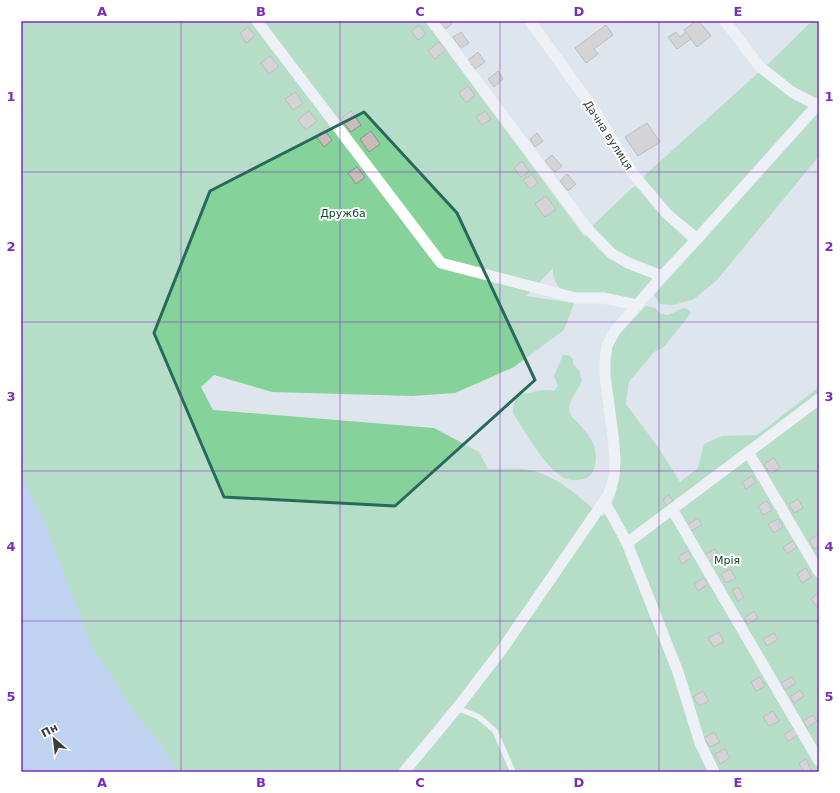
<svg xmlns="http://www.w3.org/2000/svg" width="840" height="793" font-family="'DejaVu Sans',sans-serif">
<rect width="100%" height="100%" fill="#dfe5ec"/>
<g fill="#86d29b">
<path d="M21,21h404l159,215 2,-1 70,43 -22,23 -70,-8c-7,-8 -12,-14 -11,-25l-27,28 48,7 -10,27 -50,37 -59,26 -43,3 -140,-4 -58,-17 -13,12 12,23 221,18 45,24 9,17c11,1 22,-1 33,0 34,2 57,29 82,47l11,-17 5,-20 -10,-103 2,-29 8,-13 27,-28 9,2 6,6 7,1 15,-7 5,1 3,4 -27,34 -10,5 -25,30 -3,22 32,43 22,35 18,-14 6,-24 18,-8 35,-1 62,-48v385h-692l35,-26 -4,-6 -137,-145z"/>
<path d="M812,21h7v76l-4,4 -21,-11 -28,-24z"/>
<path d="M758,73h3l50,33 -115,127 -27,-21 -26,-33 2,-4z"/>
<path d="M819,112v44l-102,124 -23,19 -20,6 -14,-1 -6,-9z"/>
<path d="M636,186h3l24,31 26,25 -27,30 -32,-12 -16,-10 -22,-24 40,-38z"/>
<path d="M563,355h6l4,4v5l6,6 3,11c-3,7 -13,20 -13,27 0,9 6,11 11,17 12,14 20,25 14,44 -2,7 -8,10 -16,11 -4,1 -13,-1 -17,-4 -18,-12 -36,-44 -48,-63v-7l5,-11c12,-2 25,-7 36,-4l4,-5 -4,-10z"/>
</g>
<path fill="#9abcf6" d="M21,476l25,49 46,122 44,67 22,26 13,21 9,11h-159z"/>
<g fill="#c7beba" stroke="#948c88">
<path d="M439,21h10l3,3 -7,5z"/>
<path d="M696,21h3l12,15 -14,11 -13,-17z"/>
<path d="M419,25l7,9 -8,6 -7,-9z"/>
<path d="M606,25l7,10 -19,14 4,5 -12,9 -11,-15z"/>
<path d="M248,27l7,9 -9,7 -6,-10z"/>
<path d="M461,32l8,11 -8,5 -8,-11z"/>
<path d="M676,32l4,5 6,-5 5,7 -14,10 -9,-12z"/>
<path d="M439,42l7,8 -11,9 -7,-8z"/>
<path d="M478,52l7,10 -10,7 -7,-9z"/>
<path d="M270,56l9,10 -10,8 -8,-11z"/>
<path d="M498,71l5,8 -9,8 -6,-8z"/>
<path d="M468,86l7,9 -9,8 -7,-10z"/>
<path d="M295,92l8,11 -10,7 -8,-11z"/>
<path d="M309,111l8,10 -11,9 -8,-10z"/>
<path d="M351,111l10,14 -10,7 -10,-13z"/>
<path d="M485,111l6,8 -9,6 -6,-8z"/>
<path d="M647,123l13,19 -22,14 -13,-19z"/>
<path d="M324,130l8,10 -8,7 -8,-11z"/>
<path d="M371,131l9,13 -11,8 -9,-13z"/>
<path d="M537,133l6,8 -8,6 -5,-8z"/>
<path d="M552,155l10,11 -7,6 -10,-11z"/>
<path d="M522,161l7,10 -8,6 -7,-9z"/>
<path d="M357,167l8,10 -9,7 -8,-11z"/>
<path d="M532,174l6,9 -8,6 -7,-9z"/>
<path d="M567,174l9,10 -8,7 -8,-10z"/>
<path d="M546,196l10,13 -11,8 -10,-13z"/>
<path d="M774,458l6,10 -10,6 -6,-10z"/>
<path d="M752,476l4,6 -10,7 -4,-7z"/>
<path d="M669,495l4,6 -7,5 -3,-6z"/>
<path d="M798,499l5,9 -9,5 -5,-9z"/>
<path d="M767,501l5,9 -9,5 -5,-9z"/>
<path d="M698,518l4,7 -11,6 -4,-6z"/>
<path d="M778,519l5,8 -9,6 -6,-9z"/>
<path d="M818,535l1,12 -5,2 -5,-9z"/>
<path d="M793,541l4,6 -10,7 -4,-7z"/>
<path d="M715,549l4,6 -11,7 -4,-7z"/>
<path d="M688,551l4,6 -10,7 -4,-7z"/>
<path d="M806,568l5,9 -9,6 -5,-9z"/>
<path d="M730,569l6,9 -10,5 -5,-9z"/>
<path d="M704,578l4,6 -10,7 -4,-7z"/>
<path d="M738,587l6,10 -6,4 -6,-11z"/>
<path d="M819,592v13l-2,2 -6,-8z"/>
<path d="M754,611l4,7 -10,6 -4,-6z"/>
<path d="M719,632l5,10 -10,5 -6,-9z"/>
<path d="M774,633l4,6 -11,7 -4,-7z"/>
<path d="M760,677l5,9 -9,5 -5,-9z"/>
<path d="M792,677l4,6 -11,7 -4,-7z"/>
<path d="M800,690l4,6 -10,7 -4,-6z"/>
<path d="M703,691l6,10 -10,5 -6,-9z"/>
<path d="M773,711l6,10 -10,5 -6,-9z"/>
<path d="M813,715l4,6 -10,7 -4,-7z"/>
<path d="M794,728l4,7 -10,6 -4,-6z"/>
<path d="M714,732l6,10 -10,5 -6,-9z"/>
<path d="M725,749l5,9 -10,6 -5,-10z"/>
<path d="M806,759l5,11 -7,2 -5,-9z"/>
</g>
<g fill="none" stroke-linecap="round" stroke-linejoin="round">
<path stroke="#fff" stroke-width="5.5" d="M457,708l22,9 16,14 18,41"/>
<g stroke="#fff" stroke-width="11">
<path d="M257,21l184,242 135,35h27l34,7"/>
<path d="M432,21l154,206 25,26 17,10 34,13"/>
<path d="M530,21l67,93 37,61 33,39 30,25"/>
<path d="M725,21l35,46 32,25 25,13"/>
<path d="M748,452l71,120"/>
<path d="M604,502l8,13 15,28 51,129 22,71 14,29"/>
<path d="M672,509l147,252"/>
<path d="M627,543l192,-144"/>
<path d="M404,772l53,-64 46,-60 106,-154 5,-17 1,-18 -2,-24 -8,-59v-16l2,-14 8,-15 47,-55 35,-37 122,-136"/>
</g>
</g>
<path d="M0 0H840V793H0ZM364,112l93,101 78,167 -140,126 -171,-9 -70,-164 56,-142z" fill="#dfe5ec" fill-opacity=".55" fill-rule="evenodd"/>
<path fill="none" stroke="#286a5a" stroke-width="3" stroke-linejoin="round" d="M364,112l93,101 78,167 -140,126 -171,-9 -70,-164 56,-142z"/>
<path fill="none" stroke="#7b2cbf" stroke-width="1" stroke-opacity="0.55" d="M181,21v751M340,21v751M500,21v751M659,21v751M21,172h798M21,322h798M21,471h798M21,621h798"/>
<g text-anchor="middle" dominant-baseline="central" stroke-width="4" stroke-linejoin="round" paint-order="stroke">
<g font-size="11" fill="#3b3d40" stroke="#fff">
<text transform="translate(608 135) rotate(57)">Дачна вулиця</text>
</g>
<g font-size="11" fill="#0d4925" stroke="#fff">
<text x="343" y="213">Дружба</text>
<text x="727" y="560">Мрія</text>
</g>
</g>
<rect width="840" height="793" fill="none" stroke="#ffffff" stroke-width="44"/>
<g transform="translate(54 739) rotate(332)" stroke="#ffffff" stroke-width="3" paint-order="stroke">
<path d="M0-3L7 15L0 10L-7 15Z" fill="#3b3d40"/>
<text y="-6" font-size="11" font-weight="bold" text-anchor="middle" fill="#3b3d40">Пн</text>
</g>
<rect x="22" y="22" width="796" height="749" fill="none" stroke="#7b2cbf" stroke-width="1.5"/>
<g font-size="13" text-anchor="middle" font-weight="bold" fill="#7b2cbf">
<text x="102" y="16">A</text>
<text x="261" y="16">B</text>
<text x="420" y="16">C</text>
<text x="579" y="16">D</text>
<text x="738" y="16">E</text>
<text x="11" y="101">1</text>
<text x="829" y="101">1</text>
<text x="11" y="251">2</text>
<text x="829" y="251">2</text>
<text x="11" y="401">3</text>
<text x="829" y="401">3</text>
<text x="11" y="551">4</text>
<text x="829" y="551">4</text>
<text x="11" y="701">5</text>
<text x="829" y="701">5</text>
<text x="102" y="787">A</text>
<text x="261" y="787">B</text>
<text x="420" y="787">C</text>
<text x="579" y="787">D</text>
<text x="738" y="787">E</text>
</g>
</svg>
